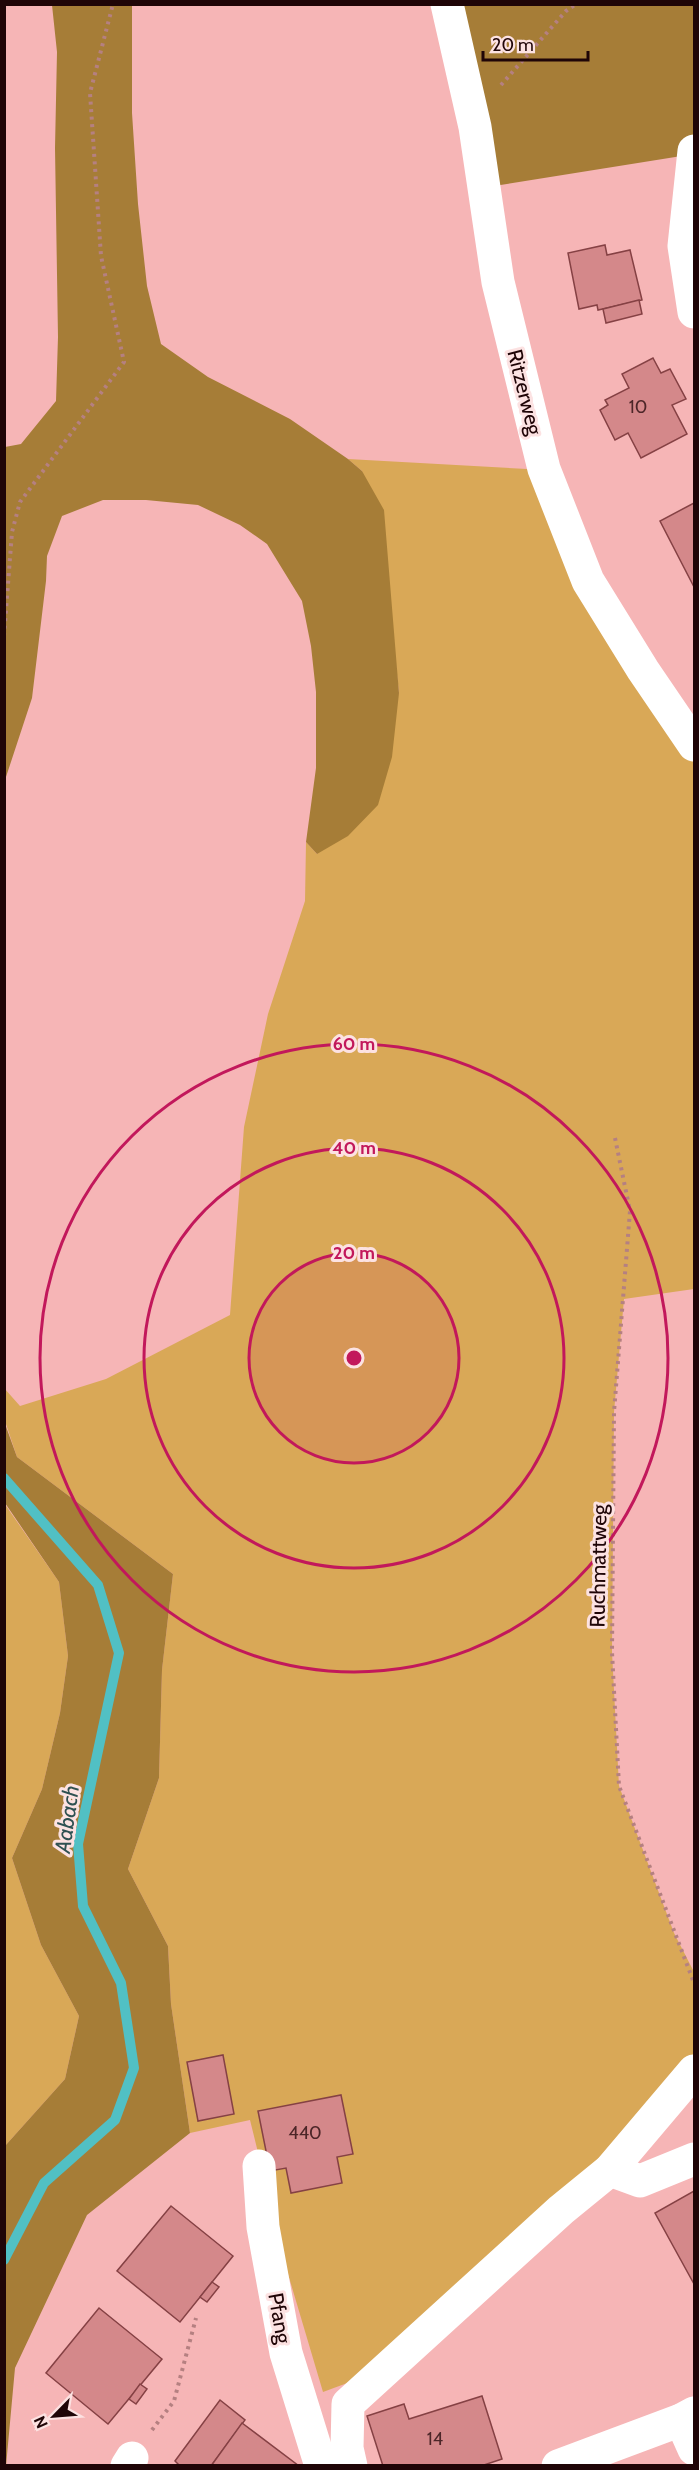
<svg xmlns="http://www.w3.org/2000/svg" width="699" height="2470" font-family="Cabin,sans-serif">
<rect width="100%" height="100%" fill="#f6b5b6"/>
<g fill="#d9a857">
<path d="M348,459l198,11 26,69 122,197v553l-70,10 -10,113 -2,240 7,134 55,147 20,39v116l-344,294 -27,10 -35,-118 -38,-154 -60,13 -19,-129 -3,-58 -40,-77 31,-91 3,-108 11,-96 -156,-117 -12,-36 -1,-33 16,18 86,-27 124,-64 14,-188 24,-113 37,-113 1,-59 11,12 82,-161 -6,-56 -31,-166z"/>
<path d="M4,1503l55,79 9,74 -8,57 -18,76 -30,69 29,87 38,71 -14,63 -60,67z"/>
</g>
<g fill="#a67d37">
<path d="M447,4l247,1v149l-206,33z"/>
<path d="M52,5h80v108l6,91 9,82 14,58 47,33 82,42 58,40 14,12 22,39 15,183 -7,64 -14,48 -30,31 -31,18 -11,-12 10,-74v-76l-5,-46 -9,-45 -35,-57 -27,-19 -42,-20 -52,-5h-43l-41,16 -15,40 -1,25 -14,117 -27,82v-333l16,-3 35,-43 2,-64 -3,-189 2,-96z"/>
<path d="M4,1421l13,36 156,117 -11,96 -3,108 -31,91 40,77 3,58 19,129 -103,82 -72,153 -9,98 -1,-320 60,-67 14,-63 -38,-71 -29,-87 30,-69 18,-76 8,-57 -9,-74 -54,-79z"/>
</g>
<g fill="none" stroke-linecap="round" stroke-linejoin="round">
<path stroke="#51c0c4" stroke-width="10" d="M4,1478l94,107 21,68 -41,191 5,62 38,77 13,85 -19,52 -71,63 -40,77"/>
</g>
<g fill="#d4888a" stroke="#854144" stroke-width="1.5">
<path d="M605,245l2,10 23,-5 12,50 -44,10 -1,-5 -18,4 -11,-56z"/>
<path d="M639,300l3,14 -36,9 -3,-14z"/>
<path d="M653,358l8,15 9,-4 16,30 -14,6 15,29 -46,24 -13,-25 -13,7 -15,-30 8,-5 -3,-5 24,-12 -7,-14z"/>
<path d="M694,503v84l-34,-66z"/>
<path d="M223,2055l11,59 -36,7 -11,-59z"/>
<path d="M341,2095l12,59 -16,3 5,26 -51,10 -5,-25 -16,3 -12,-60z"/>
<path d="M694,2191v93l-39,-71z"/>
<path d="M171,2206l62,50 -53,66 -63,-51z"/>
<path d="M212,2282l7,5 -12,15 -7,-5z"/>
<path d="M99,2308l63,51 -54,65 -62,-51z"/>
<path d="M140,2384l7,5 -11,15 -7,-5z"/>
<path d="M482,2396l20,63 -21,7h-98l-16,-50 37,-12 5,15z"/>
<path d="M220,2400l25,20 -34,46h-31l-5,-5z"/>
<path d="M242,2423l57,43h-88z"/>
</g>
<g fill="none" stroke-linecap="round" stroke-linejoin="round">
<g stroke="#b58081" stroke-width="4" stroke-dasharray="3 4.5" stroke-linecap="butt">
<path d="M501,85l65,-74 10,-7"/>
<path d="M4,636l8,-104 8,-30 104,-140 -23,-106 -11,-163 23,-89"/>
<path d="M615,1138l15,73 -16,201 -2,240 7,134 75,197"/>
<path d="M152,2430l22,-29 22,-83"/>
</g>
<g stroke="#fff" stroke-width="33">
<path d="M447,4l28,123 23,155 46,187 44,112 55,89 51,75"/>
<path d="M694,151l-10,95 10,66"/>
<path d="M259,2166l4,61 23,126 35,113"/>
<path d="M610,2170l30,11 54,-22"/>
<path d="M681,2420l13,29"/>
<path d="M127,2466l5,-8"/>
<path d="M351,2466l-4,-18 1,-44 213,-194 49,-40 84,-99"/>
<path d="M558,2466l123,-46 13,-7"/>
</g>
</g>
<circle cx="354" cy="1358" r="105" fill="#c2185b" fill-opacity=".12"/>
<g fill="none" stroke="#c2185b" stroke-width="3">
<circle cx="354" cy="1358" r="105"/>
<circle cx="354" cy="1358" r="210"/>
<circle cx="354" cy="1358" r="314"/>
</g>
<g text-anchor="middle" dominant-baseline="central" stroke-width="6" stroke-linejoin="round" paint-order="stroke">
<g font-size="18" fill="#4c2628">
<text x="638" y="407">10</text>
<text x="305" y="2133">440</text>
<text x="435" y="2439">14</text>
</g>
<g font-size="21" fill="#1f0507" stroke="#fce2e2">
<text transform="translate(525 392) rotate(76)">Ritzerweg</text>
<text transform="translate(598 1566) rotate(-89)">Ruchmattweg</text>
<text transform="translate(280 2318) rotate(80)">Pfang</text>
</g>
<g font-size="22" font-style="italic" fill="#2f5152" stroke="#fce2e2">
<text transform="translate(67 1819) rotate(-82)">Aabach</text>
</g>
</g>
<circle cx="354" cy="1358" r="9" fill="#c2185b" stroke="#fce2e2" stroke-width="3"/>
<g font-size="18" text-anchor="middle" font-weight="bold" fill="#c2185b" stroke="#fce2e2" stroke-width="6" stroke-linejoin="round" paint-order="stroke">
<text x="354" y="1050">60 m</text>
<text x="354" y="1154">40 m</text>
<text x="354" y="1259">20 m</text>
</g>
<rect width="699" height="2470" fill="none" stroke="#1f0507" stroke-width="12"/>
<g transform="translate(54 2416) rotate(245)" stroke="#fce2e2" stroke-width="4.5" paint-order="stroke">
<path d="M0-4.5L10 22L0 15L-10 22Z" fill="#1f0507"/>
<text y="-9" font-size="16" font-weight="bold" text-anchor="middle" fill="#1f0507">N</text>
</g>
<path d="M483 51v9h105v-9" fill="none" stroke="#1f0507" stroke-width="3"/>
<text x="492" y="51" font-size="18" fill="#1f0507" stroke="#fce2e2" stroke-width="4.5" paint-order="stroke">20 m</text>
</svg>
